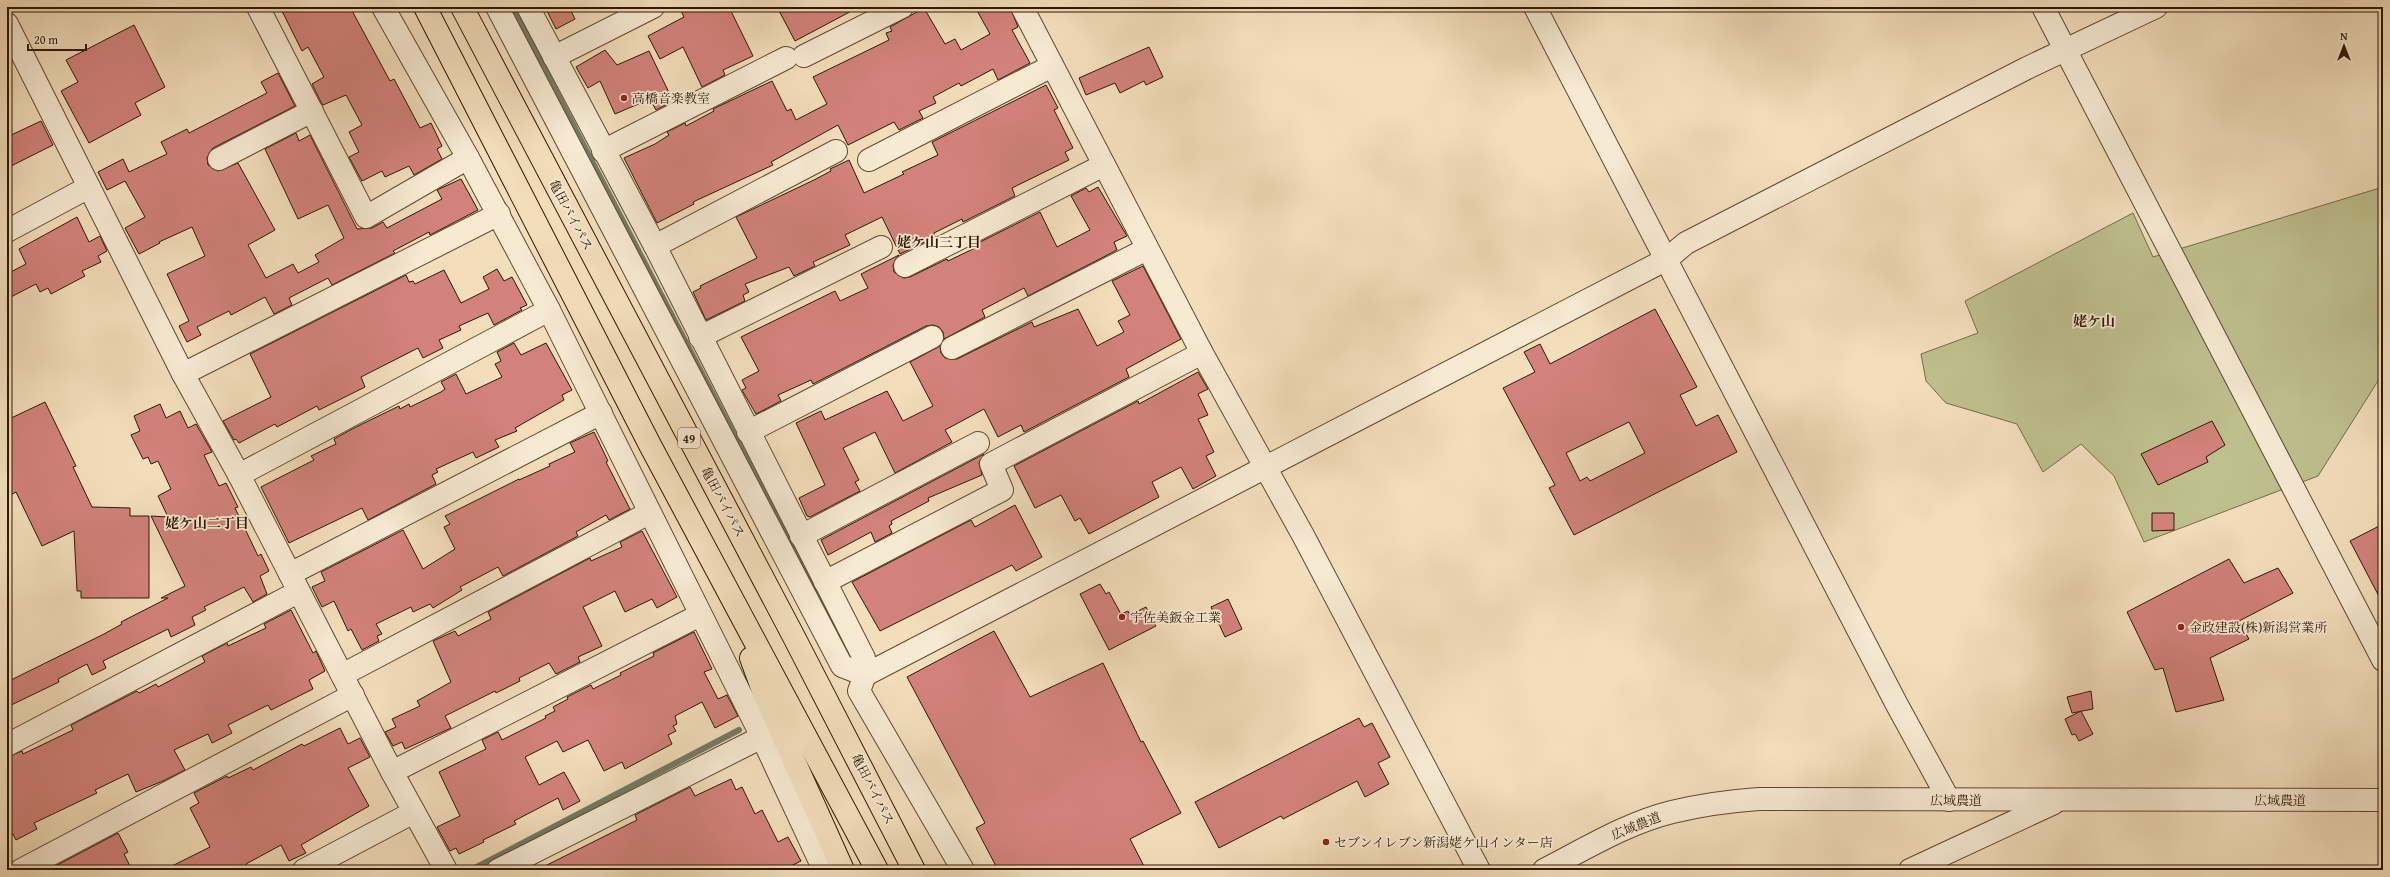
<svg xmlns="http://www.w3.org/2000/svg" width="2390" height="877" font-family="'Gentium Book Plus','Noto Serif JP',serif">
<rect width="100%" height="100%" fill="#f3debc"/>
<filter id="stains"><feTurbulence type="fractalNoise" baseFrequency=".005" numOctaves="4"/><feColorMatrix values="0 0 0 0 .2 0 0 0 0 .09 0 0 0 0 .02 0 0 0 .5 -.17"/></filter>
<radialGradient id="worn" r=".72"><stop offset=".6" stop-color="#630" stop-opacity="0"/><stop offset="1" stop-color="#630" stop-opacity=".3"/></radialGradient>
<path fill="#bec08e" stroke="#766c47" d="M2383,187v186l-65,103 -174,66 -30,-66 -33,-32 -38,28 -26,-48 -71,-21 -20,-22 -5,-27 57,-21 -13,-32 168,-88 20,44z"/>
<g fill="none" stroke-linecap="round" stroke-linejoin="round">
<g stroke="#717b67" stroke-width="6">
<path d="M512,7l336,648"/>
<path d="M471,870l268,-140"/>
</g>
</g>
<g fill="#d2827b" stroke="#2f1700" fill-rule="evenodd">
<path d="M280,7h70l40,74 4,-2 26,49 11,-5 11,23 -5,3 5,10 -28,16 -5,-9 -24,11 -3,-6 -20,10 -13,-24 10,-5 -10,-20 13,-7 -16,-30 -23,10 -1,-1 -10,-20 12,-7 -16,-30 -6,4z"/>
<path d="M545,7h24l6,12 -19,10z"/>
<path d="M679,7h50l24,49 -30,14 2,5 -23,12 -19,-40 -23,12 -12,-23 36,-19z"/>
<path d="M777,7h82l-64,34z"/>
<path d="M975,7h35l8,20 -6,3 18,33 -32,17 -5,-11 -32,17 -2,-3 -26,14 3,6 -17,8 4,7 -24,12 -5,-8 -46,23 -10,-20 -67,37 2,3 -80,37 1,2 -37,19 -33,-65 31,-14 14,-9 -2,-3 18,-9 1,3 28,-15 -1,-2 59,-28 15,30 4,-2 5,11 31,-16 -14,-27 76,-37 -3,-7 6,-2 -2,-4 34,-19 21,36 10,-5 6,11 29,-16z"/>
<path d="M134,25l31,62 -30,16 6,12 -52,28 -28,-52 17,-9 -12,-22z"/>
<path d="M1149,47l14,30 -17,8 -2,-4 -24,12 -5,-10 -29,12 -7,-17z"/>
<path d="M605,50l12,15 32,-14 24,50 -17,9 -6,-11 -35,15 -15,-33 -12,7 -12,-21z"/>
<path d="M278,73l17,33 -82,42 -6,10 1,7 10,6 20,-8 37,67 -27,15 18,33 27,-14 5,9 21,-11 -4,-7 29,-17 -16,-33 -30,14 -33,-70 31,-16 3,8 11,-6 47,94 15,-1 11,-6 4,6 55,-29 -5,-9 24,-11 17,31 -48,25 -1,-3 -36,19 2,2 -63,32 -4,-7 -39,20 3,7 -18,9 -9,-17 -34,18 -2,-4 -32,16 4,8 -14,7 -8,-16 10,-5 -22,-47 38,-18 -13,-29 -33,15 1,1 -21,11 -14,-26 20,-11 -20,-36 -18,9 -9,-18 25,-13 6,13 38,-18 -6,-12 26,-13 2,4 78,-40 -6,-11z"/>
<path d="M1046,85l12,23 -4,2 19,38 -8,4 4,8 -57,28 3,8 -52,26 -1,-3 -28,14 1,4 -35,17 -18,-37 -37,18 5,10 -37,17 2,4 -21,10 -5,-9 -44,17 4,8 -6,3 2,6 -39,19 -13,-28 8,-4 -1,-2 57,-28 -21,-41 78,-37 17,-9 -1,-2 19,-9 15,33 40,-19 -2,-2 36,-17 -6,-13z"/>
<path d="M41,121l12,24 -46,23v-31z"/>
<path d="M1098,187l29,49 -13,6 3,8 -89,46 -4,-8 -42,22 3,7 -41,22 -1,-7 -4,-5 -6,-2 -7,1 -113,58 -2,-4 -33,15 3,6 -25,13 -14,-24 4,-2 -4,-8 17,-9 -18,-34 94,-46 5,10 28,-13 -7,-14 38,-19 -6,10 1,7 10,6 6,-1 37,-18 1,2 27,-13 -1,-3 66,-33 17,35 33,-17 -19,-34 15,-8 3,4z"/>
<path d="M77,217l12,25 11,-6 7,15 -9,5 3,6 -19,9 3,5 -34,18 -3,-6 -8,4 -4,-8 -29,15v-25l19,-10 -7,-15z"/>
<path d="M1143,266l38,73 -55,30 3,8 -105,55 -3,-7 -23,12 -14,-28 -39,21 7,12 -57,31 -20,-41 -32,16 16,32 -4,2 5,9 -50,26 -3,-1 -8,-18 26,-13 -29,-62 25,-12 4,9 62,-29 16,30 30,-15 -23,-44 30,-16 1,7 4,5 12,1 75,-37 2,5 44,-18 19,37 27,-14 -6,-11 12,-6 -18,-34z"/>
<path d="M497,269l7,12 8,-4 15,28 -7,3 2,2 -28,15 -6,-12 -29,13 2,4 -22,10 4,8 -20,10 -5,-10 -57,29 4,10 -46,23 -2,-4 -40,21 -2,-3 -36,19 -3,-4 -2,1 -11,-19 48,-24 -21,-43 156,-79 3,7 4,-1 2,3 29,-14 17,33 28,-14 -6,-12z"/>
<path d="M1655,309l42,78 -17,8 16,31 22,-11 19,37 -163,83 -25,-47 6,-3 -52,-97 32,-16 -11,-20 16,-8 10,20zM1629,422l16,31 -55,28 -3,-4 -7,4 -14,-28z"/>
<path d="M514,343l7,12 25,-12 26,47 -10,5 2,5 -49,28 2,3 -22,9 4,7 -23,11 -3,-6 -37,17 2,3 -6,3 4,9 -68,36 -6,-12 -73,35 -28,-56 53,-27 -3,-4 25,-12 -2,-5 20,-11 45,-22 1,3 9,-5 1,3 31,-15 4,-3 -4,-7 15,-8 10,20 36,-17 -7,-13 6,-3 -4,-9z"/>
<path d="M1198,372l10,17 -10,5 10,21 -10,4 16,33 -8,4 10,20 -23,13 -12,-22 -29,15 7,15 -70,37 -9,-16 -5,3 -14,-26 -26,13 -21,-42 124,-65 1,3z"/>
<path d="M45,402l31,64 -3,1 19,40 38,1v8h19v82h-68v-7h-4l-3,-60 -32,15 -26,-54 -9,5v-77z"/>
<path d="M160,404l6,14 14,-7 8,17 8,-4 16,28 -8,3 15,31 7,-3 12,24 -3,1 23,48 3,-2 8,17 -9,5 7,18 -14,8 -9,-15 -40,20 2,3 -14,7 3,8 -24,12 -3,-8 -65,32 3,7 -14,7 -5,-11 -29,15 1,3 -52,25v-25l97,-48 18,-10 -1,-2 47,-24h-7l24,-12 -34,-70 17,1 -10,-21 13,-7 -13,-28 -7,3 -3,-7 -5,2 -12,-24 9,-4 -6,-15z"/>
<path d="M2212,421l13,24 -19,12 2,5 -50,23 -17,-31z"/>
<path d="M594,432l14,29 -2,1 24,47 -21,11 -3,-5 -30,17 2,4 -75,40 -5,-9 -38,20 2,3 -29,18 -3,-4 -17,8 -2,-5 -35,17 6,10 -5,2 2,5 -17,9 -11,-21 -3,2 -14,-30 -12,6 -10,-20 13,-6 -4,-9 82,-42 20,39 32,-20 -11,-22 6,-3 -5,-8 74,-37v1l31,-14 -1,-2 26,-12 -5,-9z"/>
<path d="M984,454l-5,9 3,12 -54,23 1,3 -38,20 1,3 -3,2 3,7 -17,9 -4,-10 -43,23 -7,-15z"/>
<path d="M1015,505l27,52 -26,14 -4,-6 -132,66 -28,-49 119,-62 4,7z"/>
<path d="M2152,513h22v17l-22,1z"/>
<path d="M2383,524v80l-33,-63z"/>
<path d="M642,531l35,66 -20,11 -5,-9 -27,13 -10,-21 -32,16 19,39 -24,11 2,5 -24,12 -7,-11 -30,15 1,3 -24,12 -1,-2 -50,25 6,12 -46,21 -3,-7 -9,4 -8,-14 11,-5 -4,-8 28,-13 -3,-5 34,-19 -18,-41 22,-10 3,5 33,-17 -3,-7 102,-54 1,3 31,-14 -2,-5z"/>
<path d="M2229,559l15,24 34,-15 15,25 -54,28 10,18 -39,19 14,42 -48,12 -13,-44 -8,2 -28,-58z"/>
<path d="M1100,584l6,10 3,-2 12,22 7,-3 2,4 16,-8 10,19 -47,24 -29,-56z"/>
<path d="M1228,599l14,30 -17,8 -14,-30z"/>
<path d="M291,610l22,43 3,-2 9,20 -16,9 4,9 -42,21 -3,-5 -40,20 4,8 -20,10 -4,-9 -34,16 11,20 -22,11 -27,11 -8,-18 -33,16 2,3 -63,30 3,6 -21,11 -3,-6 -6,3v-80l15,-6 1,3 50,-24 -2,-5 66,-34 2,2 17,-9 2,3 47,-25 -3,-6 25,-13 1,3 38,-18 -2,-4z"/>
<path d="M994,631l36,66 73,-34 38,79 2,-1 38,72 -51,26 16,31h-148l-22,-42 9,-5 -78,-146z"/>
<path d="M694,632l18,37 -8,3 14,27 9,-4 11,21 -23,12 -13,-26 -27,14 2,8 -4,2 3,5 -8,4 4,9 -47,25 -3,-7 -18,9 -16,-31 -25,12 -6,-11 -32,16 14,28 25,-13 16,29 -17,9 -5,-12 -44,23 2,3 -33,16 1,2 -25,12 -3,-6 -6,3 -13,-24 23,-11 -21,-44 47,-23 -4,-9 16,-8 4,8 44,-22 -1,-2 10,-5 -2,-4 15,-8 -1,-2 24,-12 2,4 28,-14 -1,-2 34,-17 -1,-3z"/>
<path d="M2091,691l2,18 -21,4 -5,-16z"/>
<path d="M2081,711l12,23 -14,7 -4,-7 -3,1 -7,-16z"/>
<path d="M1359,718l5,9 8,-4 18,34 -12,6 11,21 -24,13 -8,-16 -74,38 -2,-3 -62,32 -24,-46z"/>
<path d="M340,728l8,16 12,-6 10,19 -22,11 21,38 -68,39 5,8 -17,8 -8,-16 -35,19 3,6h-85l46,-23 -20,-39 9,-5 -5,-10 33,-17 1,2 23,-11 2,3 49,-26 2,2z"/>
<path d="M731,779l5,11 6,-3 13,27 7,-4 16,32 10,-5 13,24 -18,9h-246l100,-50 -2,-5 55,-28 5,9z"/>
<path d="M118,833l10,19 -4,2 8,16h-84z"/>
</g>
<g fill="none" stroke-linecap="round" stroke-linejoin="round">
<g stroke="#60492f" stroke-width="24">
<g id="minor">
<path d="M258,7l108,210 102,-59"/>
<path d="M383,7l85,151 81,152 213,427 62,133"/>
<path d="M497,7l345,659 23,9 802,-416 19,-16 341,-175 129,-61"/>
<path d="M528,7l127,239 209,412 1,17 -6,16 104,179"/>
<path d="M1022,7l180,346 102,184 175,333"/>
<path d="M1535,7l361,696 53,97"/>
<path d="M2043,7l340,653"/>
<path d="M7,24l176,350 56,101 153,297 54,98"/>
<path d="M804,56l98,-49"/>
<path d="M554,57l99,-50"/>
<path d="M603,151l183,-93"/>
<path d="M219,159l93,-48"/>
<path d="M869,160l183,-94"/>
<path d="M7,231l82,-44"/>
<path d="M655,246l181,-95"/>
<path d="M905,266l199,-101"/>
<path d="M700,337l181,-90"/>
<path d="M952,348l195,-99"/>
<path d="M183,374l316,-160"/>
<path d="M748,432l184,-95"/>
<path d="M239,475l310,-165"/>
<path d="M801,536l177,-93"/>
<path d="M290,574l311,-161"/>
<path d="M825,582l177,-92 -11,-26 211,-111"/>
<path d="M342,675l307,-162"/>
<path d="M7,745l291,-153"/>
<path d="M392,772l308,-157"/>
<path d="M21,870l332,-175"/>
<path d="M304,870l110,-58"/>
<path d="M498,870l264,-133"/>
<path d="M1544,870c41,-21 83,-47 128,-58 29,-7 58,-11 87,-13l624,1"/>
<path d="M1910,870l144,-67"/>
</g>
</g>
<g stroke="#2f1700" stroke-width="24">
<g id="highway">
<path d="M425,7l225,438 227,425"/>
<path d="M462,7l333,632 119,231"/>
<path d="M751,658l14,38 78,174"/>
</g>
</g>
<use href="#minor" stroke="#f7ead3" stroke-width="22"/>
<use href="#highway" stroke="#f3debc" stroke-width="22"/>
</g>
<g fill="#8f2418" stroke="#f7ead3" stroke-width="1.5">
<circle cx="624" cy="98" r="4"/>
<circle cx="1122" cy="617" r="4"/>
<circle cx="2181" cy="627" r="4"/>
<circle cx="1326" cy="842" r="4"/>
</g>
<g text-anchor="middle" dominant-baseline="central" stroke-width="3.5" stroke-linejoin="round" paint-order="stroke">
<rect fill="#f7ead3" stroke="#6b563f" stroke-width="1" x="678" y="428" width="22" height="20" rx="3"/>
<g font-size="12" font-weight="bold" fill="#2f1700">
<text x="689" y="438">49</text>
</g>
<g font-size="13" fill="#2f1700" stroke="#f7ead3" text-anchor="start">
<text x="632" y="98">高橋音楽教室</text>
<text x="1130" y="617">宇佐美鈑金工業</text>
<text x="2189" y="627">金政建設(株)新潟営業所</text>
<text x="1334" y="842">セブンイレブン新潟姥ケ山インター店</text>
</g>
<g font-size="13" fill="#2f1700" stroke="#f7ead3">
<text transform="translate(571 215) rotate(62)">亀田バイパス</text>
<text transform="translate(723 502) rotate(62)">亀田バイパス</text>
<text transform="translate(873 789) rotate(63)">亀田バイパス</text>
<text x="1956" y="800">広域農道</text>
<text x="2280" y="800">広域農道</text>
<text transform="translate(1636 826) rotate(-22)">広域農道</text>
</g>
<g font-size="14" font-weight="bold" fill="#2f1700" stroke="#f7ead3">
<text x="939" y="242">姥ケ山三丁目</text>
<text x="2094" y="321">姥ケ山</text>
<text x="207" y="523">姥ケ山二丁目</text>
</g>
</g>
<rect width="2390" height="877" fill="none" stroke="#f3debc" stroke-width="24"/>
<rect x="8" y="8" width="2374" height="861" fill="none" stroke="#2f1700" stroke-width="2"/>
<rect x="12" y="12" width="2366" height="853" fill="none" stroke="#2f1700"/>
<g transform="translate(2344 46)" stroke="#f7ead3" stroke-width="3" paint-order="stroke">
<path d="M0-3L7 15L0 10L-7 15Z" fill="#2f1700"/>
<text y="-6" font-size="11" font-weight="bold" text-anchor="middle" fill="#2f1700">N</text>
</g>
<path d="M28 44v6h58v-6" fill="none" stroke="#2f1700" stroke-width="2"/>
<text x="34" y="44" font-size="12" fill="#2f1700" stroke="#f7ead3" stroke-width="3" paint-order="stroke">20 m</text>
<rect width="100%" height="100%" filter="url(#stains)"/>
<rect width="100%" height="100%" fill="url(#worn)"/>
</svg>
